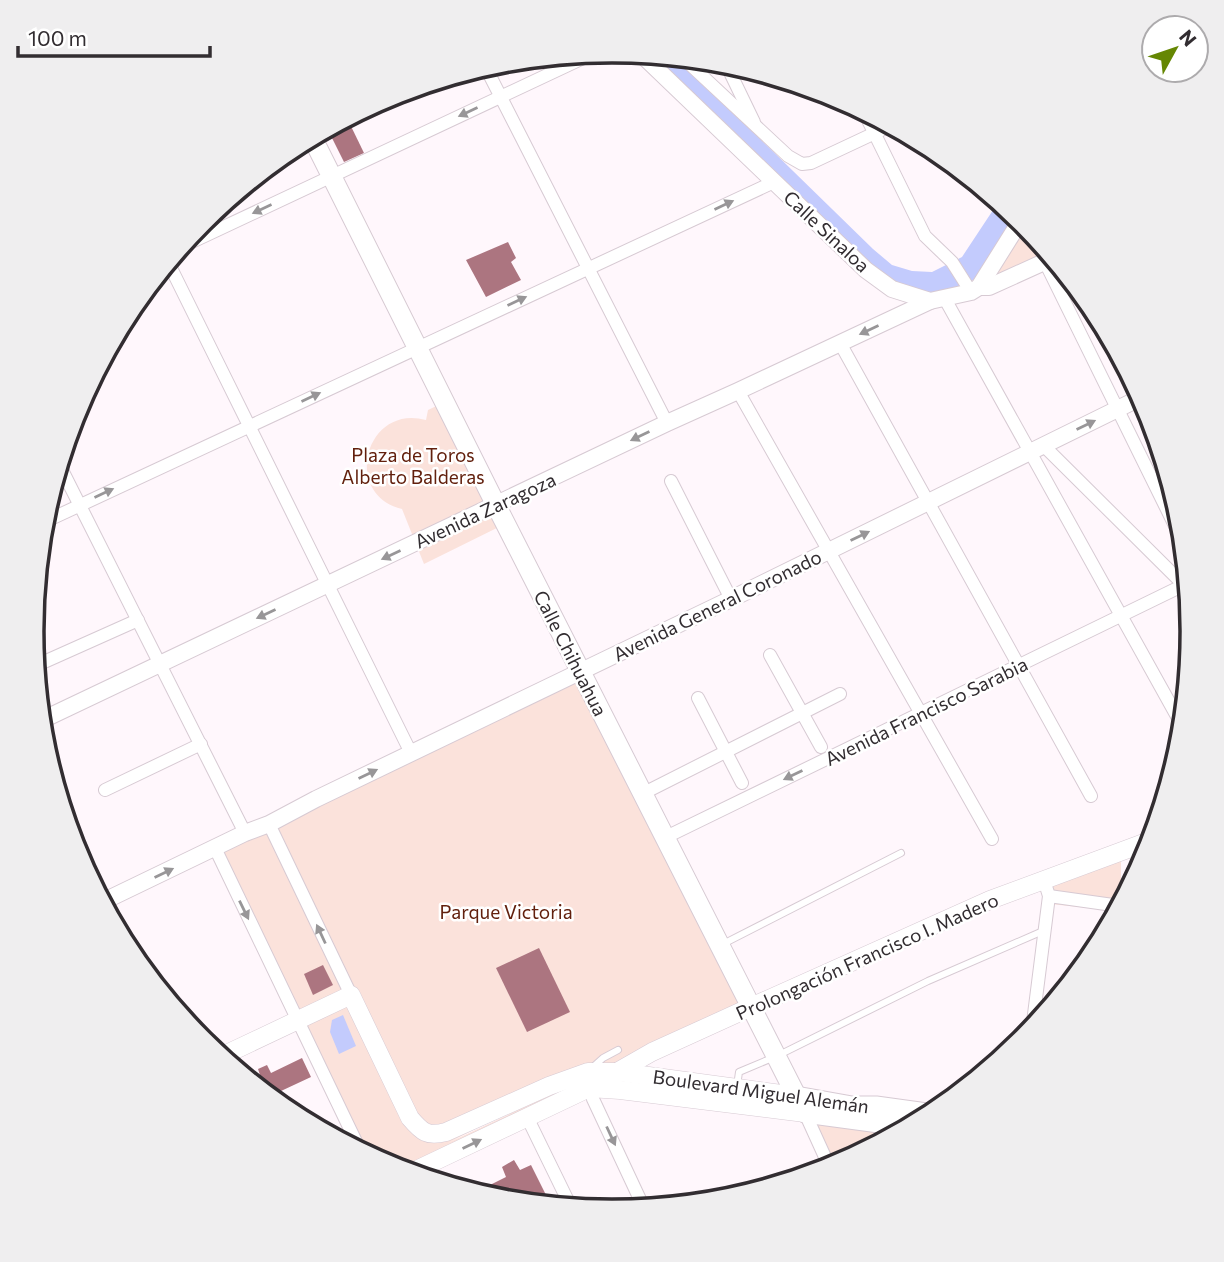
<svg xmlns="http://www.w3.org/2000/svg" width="1224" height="1262" font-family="Commissioner,sans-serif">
<rect width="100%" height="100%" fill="#fff7fc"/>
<g fill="#fbe2db">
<path d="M1021,220l32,38 -73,29z"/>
<path d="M451,399l62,121 -89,44 -22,-55c-61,-15 -36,-106 24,-89l2,-10z"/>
<path d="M584,673l169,340 -211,81 -94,49 113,-53 3,5 -149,80 -26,-8 -26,-14 -145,-301z"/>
<path d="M1121,849v56l-3,6 -68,-7 -7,-26z"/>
<path d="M807,1116l100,12 -73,39z"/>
</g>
<g fill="#c3cbfd">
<path d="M646,54l30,3 197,192 19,16 20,6 20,1 30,-15 37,-56 19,16 -43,62 -14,7 -20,8 -16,-1 -42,-14z"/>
<path d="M343,1015l13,31 -17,8 -9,-22 2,-12z"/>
</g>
<g fill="#ac7580">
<path d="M347,118l17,35 -20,9 -17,-34z"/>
<path d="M508,242l8,16 -5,4 10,18 -35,17 -20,-37z"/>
<path d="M539,948l31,64 -43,20 -31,-64z"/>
<path d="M323,965l10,20 -20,10 -9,-21z"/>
<path d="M302,1058l9,19 -30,14 3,6 -9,5 -20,-16 1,-5 5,-3 -3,-9 9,-4 4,8z"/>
<path d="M514,1160l6,10 11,-5 20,40 -53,-5 -24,-7 32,-16 -4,-10z"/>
</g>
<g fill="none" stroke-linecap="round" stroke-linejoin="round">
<g stroke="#d7cad3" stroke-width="8">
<g id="service">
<path d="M252,179l32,-16 1,-6 -2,-3"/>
<path d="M721,945l180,-92"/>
<path d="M593,1067l10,-9 15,-8"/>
<path d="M737,1086l2,-14 38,-16 151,-75 115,-50"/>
</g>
</g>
<g stroke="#d7cad3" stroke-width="14">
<g id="minor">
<path d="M682,57l106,99 14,8 9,-1 81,-38"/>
<path d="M725,62l29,60"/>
<path d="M485,66l182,357"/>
<path d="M863,110l62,126 27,26 19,30"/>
<path d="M179,248l417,-196"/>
<path d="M168,262l243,491"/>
<path d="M1045,262l139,282"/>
<path d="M945,299l238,428"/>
<path d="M840,343l251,453"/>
<path d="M738,391l254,448"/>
<path d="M1044,446l140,139 5,10"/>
<path d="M59,464l186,369"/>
<path d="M671,481l60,118"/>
<path d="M42,523l732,-341"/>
<path d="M770,655l51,92"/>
<path d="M35,666l103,-46"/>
<path d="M698,698l44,85"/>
<path d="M105,790l96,-46"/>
<path d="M642,794l198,-100"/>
<path d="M269,824l82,171"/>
<path d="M664,838l524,-255"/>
<path d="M215,848l146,304"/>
<path d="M1049,896l71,10"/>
<path d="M1032,1030l17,-134 -5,-16"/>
<path d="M589,1083l4,16 51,109"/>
<path d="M805,1113l25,55"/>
<path d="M527,1117l43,88"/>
</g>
</g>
<g stroke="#d7cad3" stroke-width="18">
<g id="tertiary">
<path d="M640,53l226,217 26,19 38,12 41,-9 8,-5 42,-67"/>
<path d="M979,287h10l64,-29"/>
<path d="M40,721l627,-298 71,-32 192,-90"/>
<path d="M102,902l143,-69 24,-9 47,-25 415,-200 411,-202"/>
</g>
</g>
<g stroke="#d7cad3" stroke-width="19">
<g id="secondary">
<path d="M220,1057l131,-62 59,123c12,14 17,19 36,14l103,-46 39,-14h31l177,24"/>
<path d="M589,1088l31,2 185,23"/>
<path d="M410,1173l179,-85 63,-36 99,-45 239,-107 162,-60"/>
</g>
</g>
<g stroke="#d7cad3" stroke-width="21">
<g id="primary">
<path d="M312,137l184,368 309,608 104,14"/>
<path d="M796,1096l56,10h24l58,8"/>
</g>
</g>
<use href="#service" stroke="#fff" stroke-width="6"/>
<use href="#minor" stroke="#fff" stroke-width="12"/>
<use href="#tertiary" stroke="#fff" stroke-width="16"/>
<use href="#secondary" stroke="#fff" stroke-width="18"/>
<use href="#primary" stroke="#fff" stroke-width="19"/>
</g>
<defs><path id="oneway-solid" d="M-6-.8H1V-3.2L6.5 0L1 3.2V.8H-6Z" transform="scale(1.75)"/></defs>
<g fill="#989698">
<use href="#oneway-solid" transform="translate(468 112) rotate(155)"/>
<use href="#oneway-solid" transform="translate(724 205) rotate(-25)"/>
<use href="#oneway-solid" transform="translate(262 209) rotate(155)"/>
<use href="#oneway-solid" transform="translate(517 301) rotate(-25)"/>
<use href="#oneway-solid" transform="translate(869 330) rotate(155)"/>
<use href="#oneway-solid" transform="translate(311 397) rotate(-25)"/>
<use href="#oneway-solid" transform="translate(1086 425) rotate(-26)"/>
<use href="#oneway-solid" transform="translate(640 436) rotate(154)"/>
<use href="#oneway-solid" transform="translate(104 493) rotate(-25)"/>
<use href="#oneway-solid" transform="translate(860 536) rotate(-26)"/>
<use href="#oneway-solid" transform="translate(391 555) rotate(155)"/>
<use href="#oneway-solid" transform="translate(266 614) rotate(155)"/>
<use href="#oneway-solid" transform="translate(368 774) rotate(-26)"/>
<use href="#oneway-solid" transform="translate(793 775) rotate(154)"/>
<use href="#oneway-solid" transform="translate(164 873) rotate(-26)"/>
<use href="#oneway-solid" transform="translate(244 910) rotate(64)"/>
<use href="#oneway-solid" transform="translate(321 934) rotate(-115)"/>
<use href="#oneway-solid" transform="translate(611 1136) rotate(65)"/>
<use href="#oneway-solid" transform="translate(472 1144) rotate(-26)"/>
</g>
<g text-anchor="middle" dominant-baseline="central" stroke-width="5" stroke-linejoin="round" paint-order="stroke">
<g font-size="19" fill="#322d31" stroke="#fff">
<text transform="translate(827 231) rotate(43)">Calle Sinaloa</text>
<text transform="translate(485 510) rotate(-25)">Avenida Zaragoza</text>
<text transform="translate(717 605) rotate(-26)">Avenida General Coronado</text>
<text transform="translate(571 653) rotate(63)">Calle Chihuahua</text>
<text transform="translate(926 711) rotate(-26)">Avenida Francisco Sarabia</text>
<text transform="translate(867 956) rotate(-24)">Prolongación Francisco I. Madero</text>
<text transform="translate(761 1091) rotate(8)">Boulevard Miguel Alemán</text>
</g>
<g font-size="19" fill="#62200d" stroke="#fff">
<text x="413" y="454">Plaza de Toros<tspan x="413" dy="22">Alberto Balderas</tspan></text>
<text x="506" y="911">Parque Victoria</text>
</g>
</g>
<path d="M0 0H1224V1262H0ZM44 631a568 568 0 1 1 1136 0a568 568 0 1 1-1136 0Z" fill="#efeeef" fill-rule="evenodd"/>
<path fill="none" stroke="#322d31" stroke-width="3.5" d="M44 631a568 568 0 1 1 1136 0a568 568 0 1 1-1136 0Z"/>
<g transform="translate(1175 49) rotate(50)"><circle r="33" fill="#ffffff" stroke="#adabad" stroke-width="2"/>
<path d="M0-5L12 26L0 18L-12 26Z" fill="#658703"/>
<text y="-10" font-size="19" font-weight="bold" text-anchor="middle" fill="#322d31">N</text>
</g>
<path d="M18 46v10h192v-10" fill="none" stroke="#322d31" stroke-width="3.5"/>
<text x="28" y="46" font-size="21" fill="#322d31" stroke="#ffffff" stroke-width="5" paint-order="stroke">100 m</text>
</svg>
